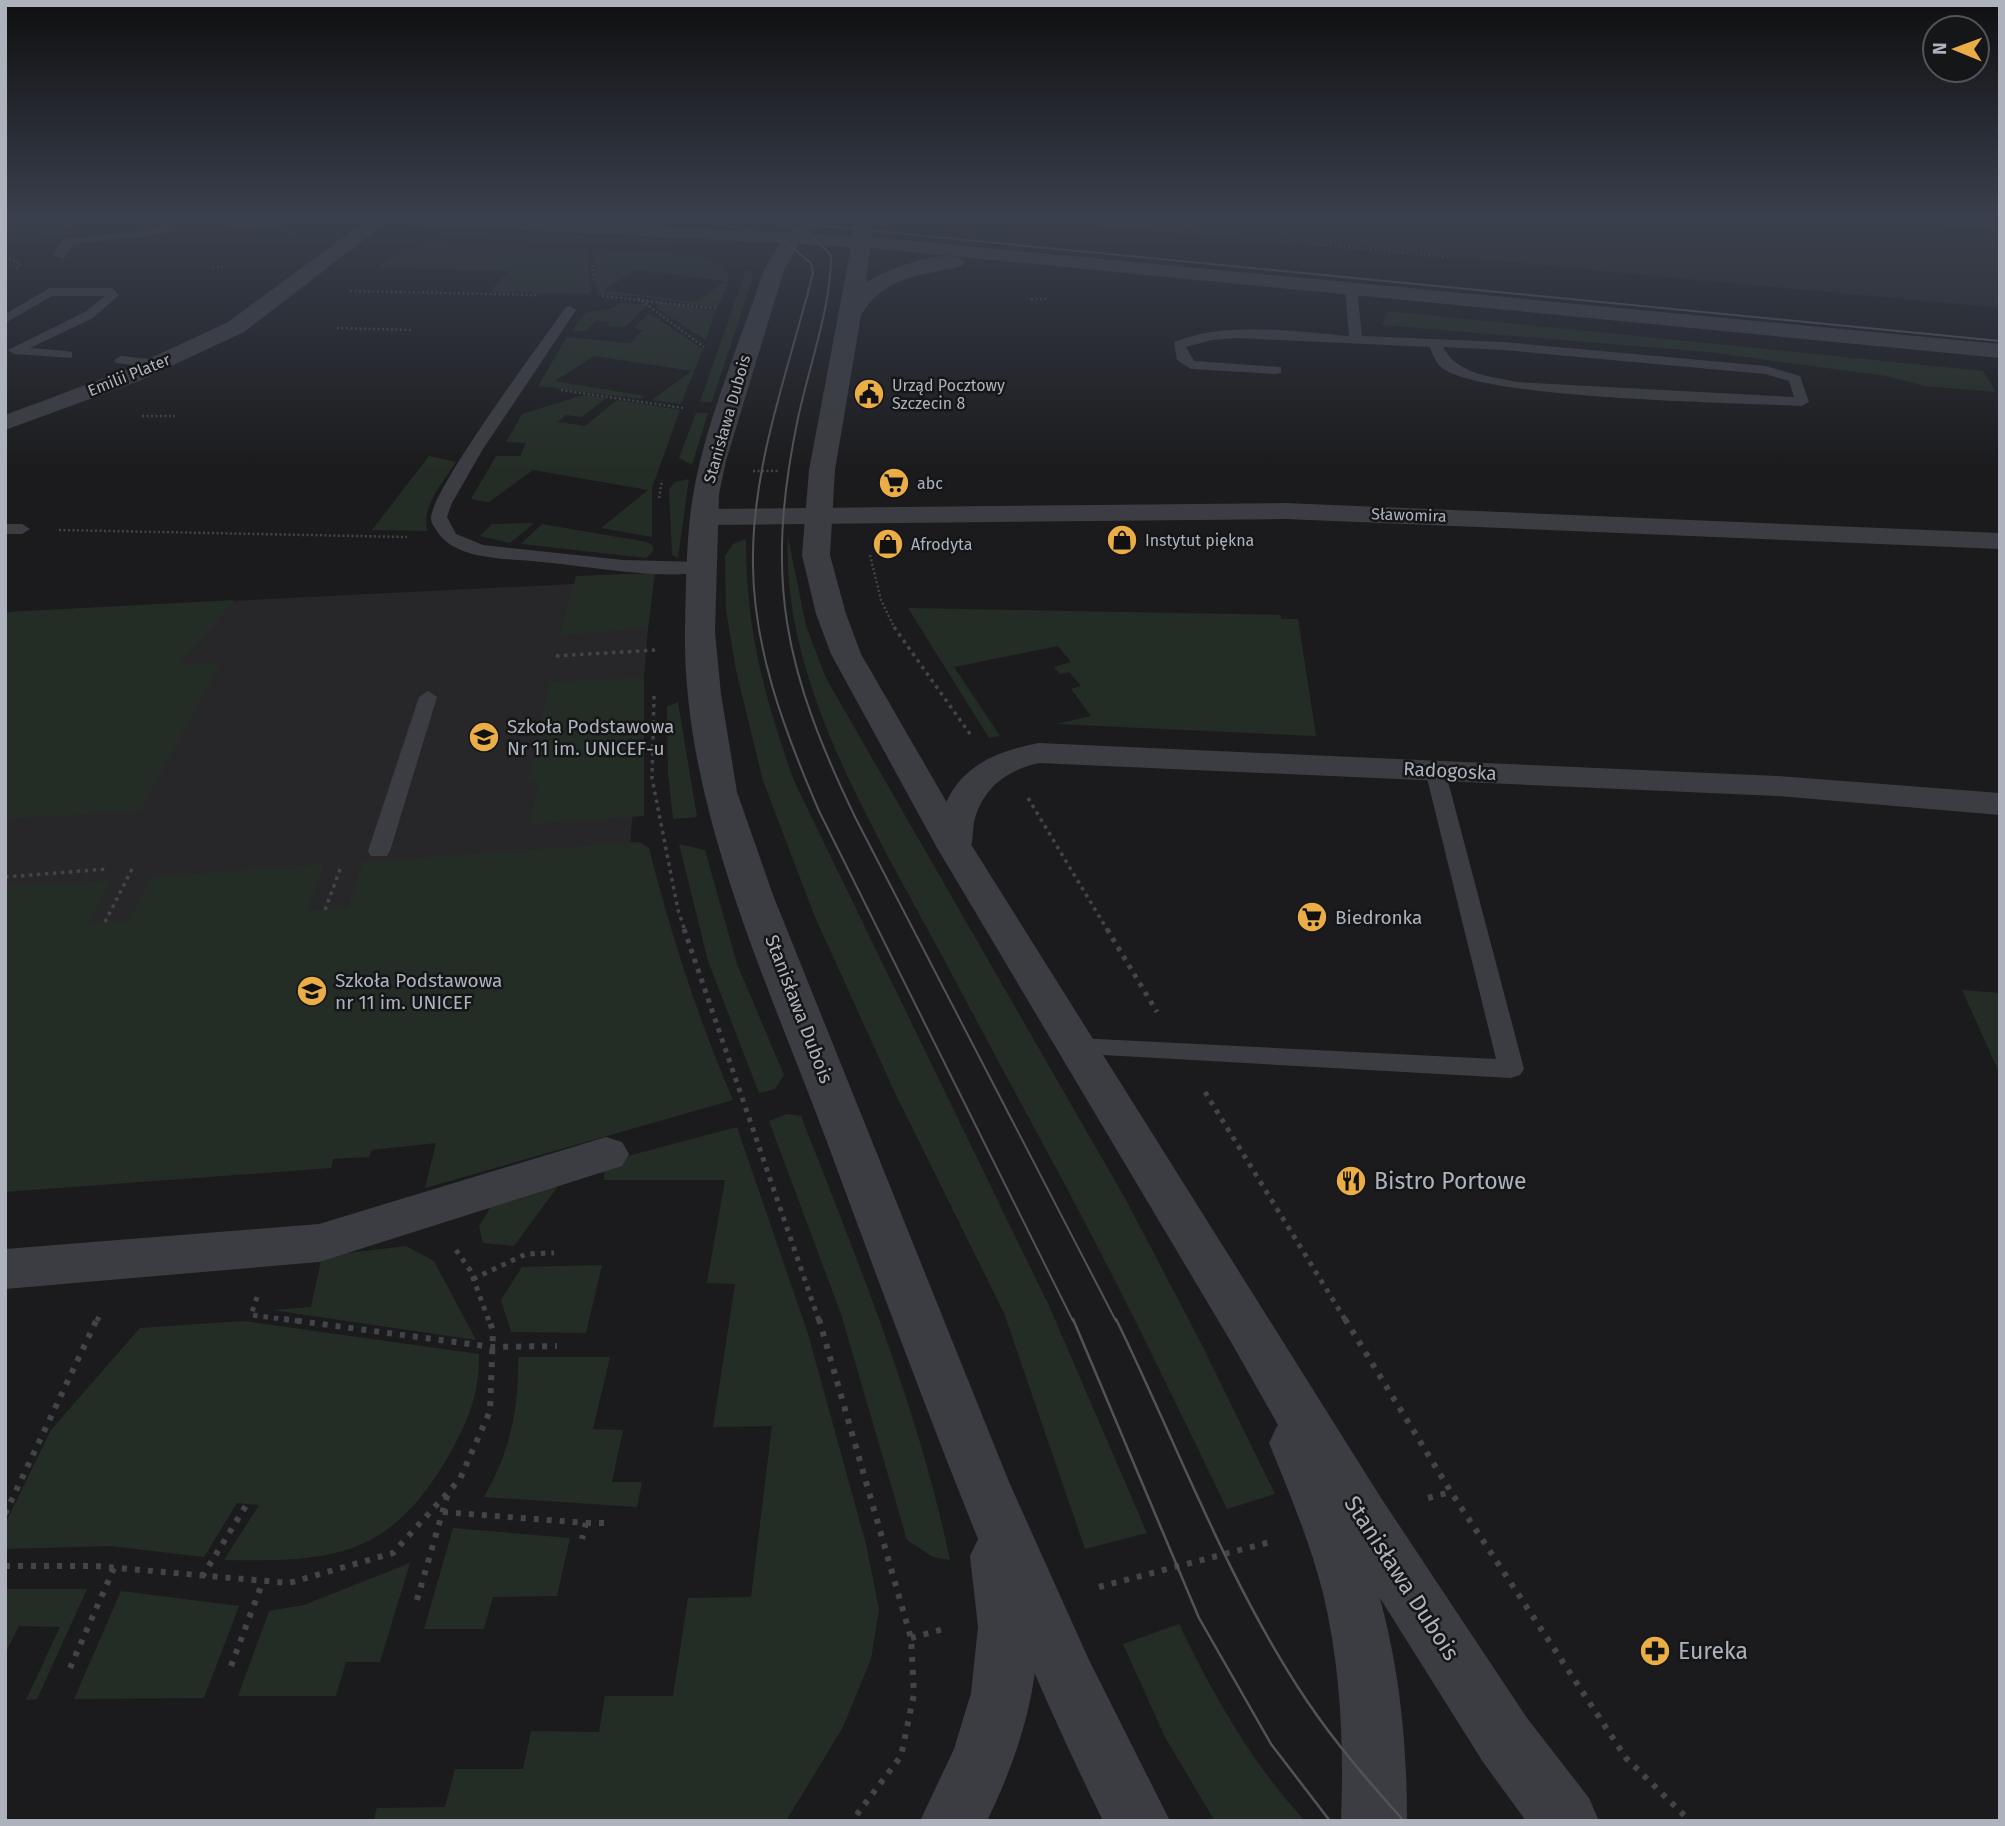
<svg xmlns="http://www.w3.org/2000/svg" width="2005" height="1826" font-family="'Fira Sans',sans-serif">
<rect width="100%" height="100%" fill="#1b1b1d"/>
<g fill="#27272a">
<path d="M5,215h81l-22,15h-59z"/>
<path d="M1052,215h948v93l-430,-40z"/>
<path d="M652,580l-45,545 -602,52v-562l4,-3z"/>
</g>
<g fill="#242d25" fill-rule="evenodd">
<path d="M5,230h59l-2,5 -57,11z"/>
<path d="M444,231l214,8 33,3 -26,4 -228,-10z"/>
<path d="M429,244l157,6 6,40 -4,4 -98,-2 18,-21 -132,-3 23,-17z"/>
<path d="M595,250c24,1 121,-2 132,21 5,11 -6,27 -10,37l-78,-12 -41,-1 -6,-43zM636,270l89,11v1l-30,20 -91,-12z"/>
<path d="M746,270h6v10l-40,122h-12z"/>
<path d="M659,302l56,9 -9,29 -50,-32z"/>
<path d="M620,303l29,1 -24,23 -18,-1 4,-4 -15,-1 -10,10h-14l13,-18 29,-5z"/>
<path d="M1387,311l596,60 13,21 -71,-6 -39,-10 -179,-24 -325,-27z"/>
<path d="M649,313l54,36 -22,55 -29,-4 40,-29 -98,-15 -39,25 90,15 -5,3 -102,-13 29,-49 63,6 13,-13 -9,-2z"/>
<path d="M584,395l22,3 -24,19 -16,-2 -8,7 27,4 32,-26 63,10 -28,78v49l-51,-9 47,-38 -115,-20 -44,32 -18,-3 25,-43h24l6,-13 -20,-1 16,-28z"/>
<path d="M696,413h12l-16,52 -13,-7z"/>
<path d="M429,456l27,6c-14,22 -34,42 -29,69l-55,-1z"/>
<path d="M689,479l-11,79 -6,-3 -3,-66 6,-7z"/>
<path d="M534,523l-24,20 -30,-7 12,-12z"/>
<path d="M542,524l105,18 5,3 2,5 -8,8 -125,-14z"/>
<path d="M788,537l18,89 20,52 300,522 75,143 74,151 -48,15c-53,-110 -106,-220 -164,-328 -43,-79 -85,-158 -128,-238 -64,-119 -154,-266 -147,-406z"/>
<path d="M746,539c0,92 18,156 48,242l256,527 97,225 -62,16 -81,-236 -109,-220 -80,-176 -52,-136 -27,-111 -10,-60 -1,-54 8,-12z"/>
<path d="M655,573l-7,55 -88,7 16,-59z"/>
<path d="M234,600l-55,65 41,-1 -80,147 -135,8v-204l4,-3z"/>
<path d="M908,608l372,7 2,4h16l18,117 -260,-12 35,-8 -20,-27 10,-3 -12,-14 -9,2 -6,-7 17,-5 -13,-16 -104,21 46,69 -11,2z"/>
<path d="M644,678v138l-114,8 9,-43h-10l21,-99z"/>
<path d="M678,702l19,115 -24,2 -5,-46 -1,-66z"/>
<path d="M639,842l10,6c22,87 49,170 84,252l-308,88 11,-45 -64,7 -3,7 -36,2 -2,9 -326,24v-306l105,-5 -21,42 39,-2 24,-44 172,-13 -17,46 40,-1 16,-47z"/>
<path d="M679,844l26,6 32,114 47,111 -9,14 -16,4 -51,-132z"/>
<path d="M1962,990l38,3v81z"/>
<path d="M787,1114l14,2c57,146 117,291 149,444l-17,-3 -26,-17 -65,-223 -73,-196z"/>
<path d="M737,1127l71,207 58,210 13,65 -8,50 -28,68 -57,94h-413l4,-13 68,-1 10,-38h68l8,-38 68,1 6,-36h68l15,-98 63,-1 21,-171 -59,1 22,-143 -28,-1 18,-103h-121l1,-18z"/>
<path d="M564,1178l-50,68 -31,-3 -4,-17 12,-19z"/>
<path d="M406,1246l28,15 42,79 -204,-30 39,-3 11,-51z"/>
<path d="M602,1265l-16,68 -75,-1 -10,-32 21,-33z"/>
<path d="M243,1321l236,33c1,38 -11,68 -30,101 -59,102 -114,107 -225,105l35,-55 -22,-2 -33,54 -94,-11 -105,3v-25l46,-94 89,-102z"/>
<path d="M518,1357h92l-17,72 30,1 -11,52h30l-5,25 -153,-10c26,-45 35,-88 34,-140z"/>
<path d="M453,1528l117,10 -13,58 -64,1 -9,32h-60z"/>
<path d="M410,1563l-30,99h-34l-10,34h-98l31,-85 35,-6z"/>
<path d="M5,1589h82l-50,110 -11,1 34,-73 -41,-1 -14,28z"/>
<path d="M121,1591l118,15 -35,92 -130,1z"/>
<path d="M1179,1624c33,69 73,140 126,197l-91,-1 -49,-83 -42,-93z"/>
</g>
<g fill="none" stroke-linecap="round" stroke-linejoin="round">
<g stroke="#424449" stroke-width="2.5" stroke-dasharray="2 2.5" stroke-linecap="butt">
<path d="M1012,215l438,42"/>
<path d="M200,221l81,7 13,7"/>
<path d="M5,256l16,8 -5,4"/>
<path d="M592,265l3,19"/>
<path d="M212,267h11"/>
<path d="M350,291l187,4"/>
<path d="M602,296l116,13"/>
<path d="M638,298l66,49"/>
<path d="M1031,299h16"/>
<path d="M337,328l76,2"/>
<path d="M561,390l122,18"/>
<path d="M142,416h33"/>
<path d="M753,471h26"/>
<path d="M659,498l3,-18"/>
<path d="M59,530l348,7"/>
<path d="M870,555l11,45 14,29"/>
</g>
<g stroke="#424449" stroke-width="3.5" stroke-dasharray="3.5 4.5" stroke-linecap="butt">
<path d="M894,627l76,107"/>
<path d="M556,656l99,-6"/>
<path d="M654,696l-2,82 26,132 7,21"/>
<path d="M1028,798l80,133"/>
<path d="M5,877l102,-8"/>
<path d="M325,910l16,-43"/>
<path d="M105,922l28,-55"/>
</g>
<g stroke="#424449" stroke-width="5" stroke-dasharray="4.5 6" stroke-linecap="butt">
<path d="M684,929l135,392"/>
<path d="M1107,929l50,83"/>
<path d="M1205,1092l141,229"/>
<path d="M456,1250l14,20 19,51"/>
<path d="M473,1279l53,-25 28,-1"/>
<path d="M257,1297l-6,18 47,6"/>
<path d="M97,1321l4,-9"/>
</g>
<g stroke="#424449" stroke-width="6" stroke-dasharray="5 8" stroke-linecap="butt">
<path d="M284,1319l208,28 65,-1"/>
<path d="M819,1319l92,319 3,56 -13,62 -49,65"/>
<path d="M1345,1319l106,173 175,266 64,63"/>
<path d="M1428,1498l23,-6"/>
<path d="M443,1512l143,11 -4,16"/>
<path d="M5,1514l92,-195"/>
<path d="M586,1523h20"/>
<path d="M5,1566h90l194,17 104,-30 67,-74 30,-68 3,-80 -4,-12"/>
<path d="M202,1577l45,-73"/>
<path d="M1099,1587l175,-46"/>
<path d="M417,1600l31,-107"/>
<path d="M911,1638l36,-10"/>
<path d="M231,1666l32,-85"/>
<path d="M70,1668l44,-100"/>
</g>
<g fill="#3c3d42" fill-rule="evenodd">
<path d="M1844,215h48l108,10v6z"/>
<path d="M167,225l5,3 -1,2 -21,6 -76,8 -10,14 -10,-2 6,-13 7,-4 82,-9z"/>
<path d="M1351,285l6,4 5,47 141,6 263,24 34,10 9,26 -7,4c-59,-3 -331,-7 -362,-40 -5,-5 -8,-13 -10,-19l-194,-9 -24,2 -26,7 8,14 87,6v6l-5,1 -85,-5 -14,-9 -3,-18c53,-22 120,-10 175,-6l-4,-47zM1443,347l60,3 262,24 24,7 5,16 -277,-15c-28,-6 -60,-8 -74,-35z"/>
<path d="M112,288l7,7 -26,23 -63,30 37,3 5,1v6l-58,-4 -6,-4 77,-38 20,-16h-53l-47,27v-9l45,-26z"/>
<path d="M570,306l6,4 -93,139 -31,54 -5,14 9,17 27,11 140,15 78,2 8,5 -2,4c-42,10 -120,-5 -165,-9 -33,-4 -89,0 -107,-34 -2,-2 -4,-7 -4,-10 1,-30 112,-178 135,-211z"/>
<path d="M121,356l37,4 7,4 -7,4 -42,-5 -2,-3z"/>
<path d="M5,524h17l8,5 -8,5h-17z"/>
<path d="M428,691l9,6 -47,154 -3,5h-16l-3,-5 51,-154z"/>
<path d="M1435,764l10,6 79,299 -4,6 -9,3 -443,-25 -4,-6 4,-6 9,-3 419,21 -71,-289z"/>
</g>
<g fill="#3c3d42" fill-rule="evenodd">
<path d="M1285,503l715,30v16l-715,-30 -581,6 -9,-2 -4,-6 4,-6 9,-2z"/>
<path d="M1039,743l738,33 223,17v22l-223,-19 -738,-33c-33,7 -57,26 -65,59 -2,12 0,22 -7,32l-13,3 -13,-3 -5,-8c6,-67 41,-91 103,-103z"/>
<path d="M606,1137l16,5 7,12 -7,12 -303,96 -314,27v-40l314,-25z"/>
<path d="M1296,1419l19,7c64,139 92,241 92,395h-66c3,-76 0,-153 -18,-228 -13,-51 -34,-101 -54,-150l8,-17z"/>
<path d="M999,1528l20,9c40,91 10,198 -32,284h-67l34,-72 17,-56 7,-66 -8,-71 9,-19z"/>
</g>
<path fill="#3c3d42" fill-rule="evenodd" d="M323,215h126l341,18 17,-18h20l-17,19 42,2 3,-21h18l-2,22 1129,107v14l-1130,-110 -4,35c16,-12 84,-39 99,-21l-3,4c-40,10 -77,9 -101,49l-26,155 -5,85 16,59 15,40 111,192 409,652 146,220 62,80 10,23h-73l-43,-59 -142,-226 -110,-194 -295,-496 -105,-192 -15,-40 -14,-59 7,-85 42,-223 -52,-3 -2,3 -13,23 -58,191 -7,33 -4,138 6,62 16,98 36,103 236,587 80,178 81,161h-67c-108,-220 -191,-450 -276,-679 -60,-162 -145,-337 -142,-513 1,-43 1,-97 9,-139 13,-72 47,-150 70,-220l16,-27 -394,-20 -142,109 -105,49 -134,49v-15l118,-44 105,-49 136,-100 -32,-2z"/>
<g stroke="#515358" stroke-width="2">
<path d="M514,215c71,2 217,-4 276,31 7,5 14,12 21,17l2,10c-23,92 -59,186 -60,281 -2,90 31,176 66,257l254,510"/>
<path d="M716,215c41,3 88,6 115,41 0,52 -22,110 -33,162 -34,163 -14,252 58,401l260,502"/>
<path d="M792,223l1208,118"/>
</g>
<g stroke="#515358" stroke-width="2.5">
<path d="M1073,1319l126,299 72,126 59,77"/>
<path d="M1116,1319c62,127 112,264 191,382 29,43 62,81 97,120"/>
</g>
</g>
<linearGradient id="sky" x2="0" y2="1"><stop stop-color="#0f0f10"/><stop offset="0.46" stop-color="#393f4c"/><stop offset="1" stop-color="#393f4c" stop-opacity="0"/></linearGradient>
<rect width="2005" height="471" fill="url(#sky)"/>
<defs>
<g id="civic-disc" transform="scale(1.575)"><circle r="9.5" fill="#ebad45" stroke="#151618"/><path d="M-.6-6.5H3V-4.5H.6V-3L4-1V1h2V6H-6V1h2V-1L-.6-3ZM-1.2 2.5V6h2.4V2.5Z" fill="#111"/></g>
<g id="supermarket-disc" transform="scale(1.575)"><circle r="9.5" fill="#ebad45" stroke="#151618"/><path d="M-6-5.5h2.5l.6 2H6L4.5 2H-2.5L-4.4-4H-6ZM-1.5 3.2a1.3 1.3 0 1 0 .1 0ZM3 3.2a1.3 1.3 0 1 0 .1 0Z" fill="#111"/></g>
<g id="shop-disc" transform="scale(1.575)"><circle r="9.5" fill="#ebad45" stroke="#151618"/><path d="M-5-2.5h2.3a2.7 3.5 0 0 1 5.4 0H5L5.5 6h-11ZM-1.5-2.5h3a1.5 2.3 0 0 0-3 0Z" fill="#111"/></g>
<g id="school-disc" transform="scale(1.575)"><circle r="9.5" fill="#ebad45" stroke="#151618"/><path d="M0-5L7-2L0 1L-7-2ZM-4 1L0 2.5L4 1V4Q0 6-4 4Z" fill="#111"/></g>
<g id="restaurant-disc" transform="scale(1.575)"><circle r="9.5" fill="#ebad45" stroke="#151618"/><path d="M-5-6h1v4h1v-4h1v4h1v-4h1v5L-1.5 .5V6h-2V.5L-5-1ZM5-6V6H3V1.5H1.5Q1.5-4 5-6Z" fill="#111"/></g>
<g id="pharmacy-disc" transform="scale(1.575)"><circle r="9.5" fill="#ebad45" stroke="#151618"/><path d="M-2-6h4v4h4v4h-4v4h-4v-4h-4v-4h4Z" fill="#111"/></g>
</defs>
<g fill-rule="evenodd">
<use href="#civic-disc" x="869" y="394"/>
<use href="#supermarket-disc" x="894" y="483"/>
<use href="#shop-disc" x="1122" y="540"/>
<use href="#shop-disc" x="888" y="544"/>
<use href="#school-disc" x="484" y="737"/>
<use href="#supermarket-disc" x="1312" y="917"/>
<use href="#school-disc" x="312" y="991"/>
<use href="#restaurant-disc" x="1351" y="1181"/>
<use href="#pharmacy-disc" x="1655" y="1651"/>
</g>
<g text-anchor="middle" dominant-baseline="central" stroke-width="5" stroke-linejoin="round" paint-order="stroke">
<g font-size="16" fill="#aeb2bc" stroke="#151618">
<text transform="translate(129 375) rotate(-22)">Emilii Plater</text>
<text transform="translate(727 419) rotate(-74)">Stanisława Dubois</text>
<text transform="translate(1409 515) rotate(2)">Sławomira</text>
</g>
<g font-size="16" fill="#aeb2bc" stroke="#151618" text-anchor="start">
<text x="892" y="385">Urząd Pocztowy<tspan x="892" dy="18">Szczecin 8</tspan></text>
<text x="917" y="483">abc</text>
<text x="1145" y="540">Instytut piękna</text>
<text x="911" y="544">Afrodyta</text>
</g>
<g font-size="19" fill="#aeb2bc" stroke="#151618" text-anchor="start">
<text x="507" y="726">Szkoła Podstawowa<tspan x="507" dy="22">Nr 11 im. UNICEF-u</tspan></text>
<text x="1335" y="917">Biedronka</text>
<text x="335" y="980">Szkoła Podstawowa<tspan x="335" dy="22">nr 11 im. UNICEF</tspan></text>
</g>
<g font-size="19" fill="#aeb2bc" stroke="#151618">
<text transform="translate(1450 771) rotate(3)">Radogoska</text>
<text transform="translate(799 1009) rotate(69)">Stanisława Dubois</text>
</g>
<g font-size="23" fill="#aeb2bc" stroke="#151618" text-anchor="start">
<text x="1374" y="1181">Bistro Portowe</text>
<text x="1678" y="1651">Eureka</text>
</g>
<g font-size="23" fill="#aeb2bc" stroke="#151618">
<text transform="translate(1402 1578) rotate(57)">Stanisława Dubois</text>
</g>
</g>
<rect width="2005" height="1826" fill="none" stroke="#aeb2bc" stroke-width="14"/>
<g transform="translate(1956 49) rotate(271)"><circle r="33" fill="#151618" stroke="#52545a" stroke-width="2"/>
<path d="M0-5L12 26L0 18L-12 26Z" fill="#ebad45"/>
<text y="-10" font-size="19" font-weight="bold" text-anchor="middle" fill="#aeb2bc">N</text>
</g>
</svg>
